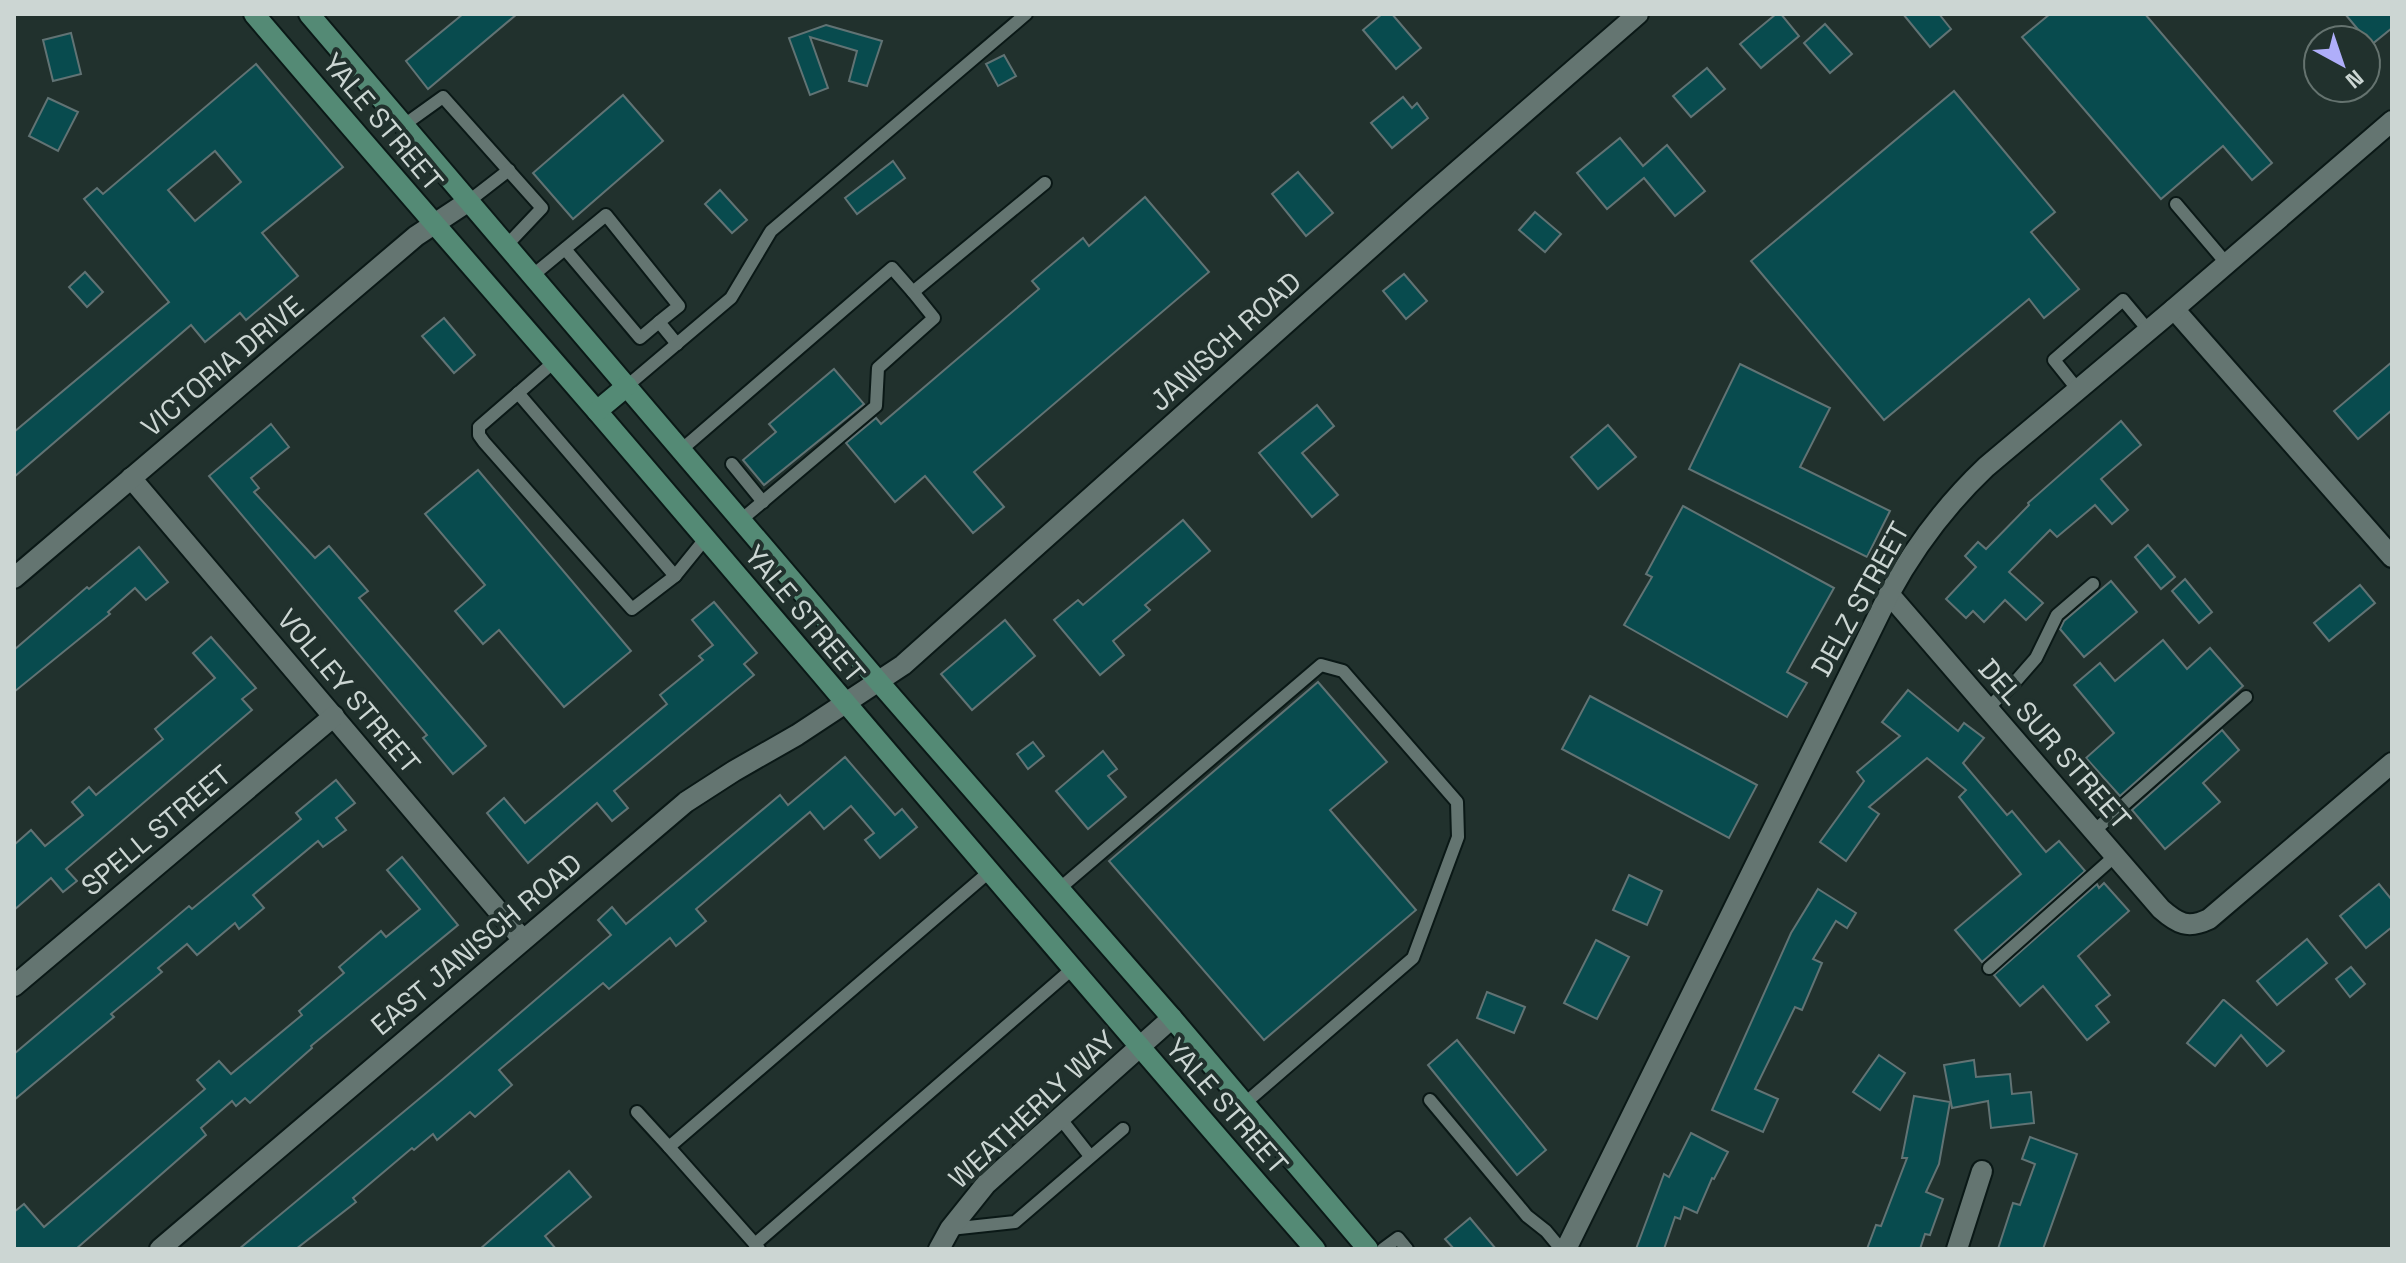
<svg xmlns="http://www.w3.org/2000/svg" width="2406" height="1263" font-family="'Space Grotesk',sans-serif">
<rect width="100%" height="100%" fill="#21312d"/>
<g fill="#084b4e" stroke="#617374" stroke-width="2" fill-rule="evenodd">
<path d="M463,14h54l-89,75 -22,-28z"/>
<path d="M1382,14h10l29,34 -25,21 -33,-39z"/>
<path d="M1776,14h5l18,22 -38,32 -21,-24z"/>
<path d="M1903,14h36l12,15 -21,18z"/>
<path d="M2050,14h95l127,149 -20,17 -29,-34 -62,53 -139,-162z"/>
<path d="M2345,14h47v14l-21,17z"/>
<path d="M1825,24l27,30 -22,19 -26,-30z"/>
<path d="M826,25l56,16 -15,45 -18,-5 8,-30 -47,-14 18,51 -18,7 -21,-57z"/>
<path d="M71,33l10,41 -28,7 -10,-41z"/>
<path d="M1004,55l12,21 -18,10 -12,-22z"/>
<path d="M256,64l87,103 -81,66 36,43 -52,44 -6,-7 -35,29 -14,-17 -177,152v-45l155,-130 -85,-103 13,-11 6,6zM215,151l26,31 -46,39 -27,-31z"/>
<path d="M1707,68l18,21 -34,28 -18,-21z"/>
<path d="M1954,91l101,121 -24,20 48,57 -35,29 -15,-19 -145,121 -133,-159z"/>
<path d="M623,95l40,46 -90,78 -40,-46z"/>
<path d="M1403,97l9,11 5,-5 11,15 -36,30 -21,-25z"/>
<path d="M48,98l30,14 -20,39 -29,-15z"/>
<path d="M1620,138l23,28 24,-21 38,46 -30,25 -31,-38 -37,31 -30,-36z"/>
<path d="M893,161l12,17 -48,36 -12,-16z"/>
<path d="M1298,172l35,41 -27,23 -34,-42z"/>
<path d="M720,190l27,30 -15,13 -27,-29z"/>
<path d="M1145,197l64,75 -235,200 30,35 -31,26 -48,-57 -30,26 -49,-59 30,-25 5,6 158,-135 -7,-8 51,-43 6,8z"/>
<path d="M1535,212l26,22 -16,18 -26,-22z"/>
<path d="M85,272l18,20 -16,15 -18,-20z"/>
<path d="M1404,274l23,27 -21,18 -23,-28z"/>
<path d="M444,318l31,37 -21,18 -32,-37z"/>
<path d="M2392,362v48l-34,29 -24,-28z"/>
<path d="M1740,364l90,44 -30,59 90,44 -23,46 -178,-88z"/>
<path d="M834,369l30,35 -100,81 -21,-25 33,-28 -7,-8z"/>
<path d="M1317,405l17,21 -32,27 36,42 -26,22 -53,-64z"/>
<path d="M2121,421l20,24 -40,34 27,31 -16,14 -17,-19 -38,32 -7,-7 -41,42 34,31 -17,17 -21,-20 -21,22 -11,-11 -7,7 -20,-19 30,-32 -11,-11 13,-14 8,7 43,-44 -1,-2z"/>
<path d="M271,424l18,23 -38,31 8,10 -5,4 61,66 14,-12 39,45 -9,7 127,148 -33,28 -30,-36 4,-3 -218,-259z"/>
<path d="M1608,425l28,32 -38,32 -27,-32z"/>
<path d="M478,470l153,181 -67,56 -65,-77 -16,14 -28,-33 30,-26 -60,-71z"/>
<path d="M1683,506l151,82 -47,84 20,11 -20,34 -163,-92 28,-48 -6,-3z"/>
<path d="M1183,520l27,31 -65,54 5,5 -37,31 11,14 -24,20 -46,-55 24,-20 5,5z"/>
<path d="M2148,545l27,32 -14,12 -26,-32z"/>
<path d="M139,547l29,35 -22,18 -11,-12 -27,24 2,2 -96,78v-42l73,-63 2,2z"/>
<path d="M2185,579l27,33 -13,11 -27,-32z"/>
<path d="M2111,581l26,31 -53,45 -24,-28 4,-8z"/>
<path d="M2360,585l15,18 -46,38 -15,-18z"/>
<path d="M714,602l43,51 -13,11 10,11 -140,116 14,17 -16,13 -15,-18 -69,60 -41,-50 17,-15 21,25 142,-119 -7,-9 43,-35 -4,-4 14,-11 -21,-25z"/>
<path d="M1005,620l30,36 -63,54 -31,-36z"/>
<path d="M211,637l45,51 -14,11 10,11 -186,159 11,12 -14,11 -12,-14 -37,32v-65l17,-15 14,16 38,-31 -11,-13 17,-15 7,8 67,-56 -8,-10 60,-51 -22,-25z"/>
<path d="M2163,640l24,29 23,-21 33,38 -123,110 -34,-38 28,-25 -40,-48 26,-22 15,18z"/>
<path d="M1318,682l69,80 -57,48 86,100 -152,130 -155,-179z"/>
<path d="M1908,690l50,41 6,-8 20,15 -21,25 44,52 5,-4 34,41 13,-11 26,30 -103,91 -27,-32 66,-56 -62,-77 7,-7 -39,-32 -58,49 10,7 -33,47 -26,-19 44,-61 -7,-9 43,-36 -18,-14z"/>
<path d="M1590,696l167,89 -28,53 -167,-89z"/>
<path d="M2222,730l17,20 -36,33 17,19 -55,47 -33,-39z"/>
<path d="M1033,742l11,14 -16,13 -11,-15z"/>
<path d="M1103,751l14,18 -9,7 18,21 -38,32 -32,-38z"/>
<path d="M845,757l50,58 7,-6 15,18 -37,31 -15,-18 9,-7 -23,-27 -27,23 -14,-17 -114,97 10,12 -30,25 -6,-8 -61,51 -6,-6 -104,87 13,15 -37,32 -5,-5 -33,28 -4,-6 -19,16 -2,-2 -59,50 3,4 -60,47h-57l204,-170 168,-144 -13,-15 14,-13 14,17 154,-129 8,10z"/>
<path d="M336,780l19,23 -19,15 10,12 -23,17 -5,-6 -65,54 11,13 -25,21 -4,-6 -38,32 -10,-11 -29,24 4,4 -51,42 3,3 -100,83v-46l175,-148 3,3 109,-90 -5,-6z"/>
<path d="M402,857l56,68 -147,121 1,2 -62,55 -5,-5 -9,8 -4,-5 -31,27 5,7 -130,114h-62v-37l10,-8 20,23 161,-138 -8,-9 22,-19 12,13 71,-59 -3,-4 45,-38 -5,-6 42,-36 5,6 34,-28 -33,-39z"/>
<path d="M1629,875l33,16 -15,34 -34,-15z"/>
<path d="M2104,883l25,28 -51,45 32,39 -14,11 13,16 -22,18 -44,-54 -23,20 -26,-31 103,-91 2,4z"/>
<path d="M2379,884l13,16v27l-26,21 -26,-32z"/>
<path d="M1818,889l38,24 -9,15 -11,-7 -23,38 9,4 -20,47 -7,-3 -40,82 23,10 -15,33 -51,-22 79,-177z"/>
<path d="M2307,939l20,24 -50,42 -20,-24z"/>
<path d="M1596,940l33,17 -32,62 -33,-16z"/>
<path d="M2351,967l14,17 -15,13 -14,-18z"/>
<path d="M1487,992l38,15 -11,26 -37,-15z"/>
<path d="M2223,1000h1l60,51 -17,15 -26,-31 -26,31 -28,-23z"/>
<path d="M1457,1040l89,110 -29,25 -89,-110z"/>
<path d="M1879,1055l26,18 -25,37 -27,-18z"/>
<path d="M1974,1060l2,17 34,-3 2,20 19,-2 3,31 -43,5 -3,-27 -36,7 -8,-43z"/>
<path d="M1914,1096l36,6 -11,62 -13,28 17,7 -13,36 -5,-1 -5,15h-53l9,-24 5,1 26,-68h-5z"/>
<path d="M1691,1133l37,19 -14,27 -2,-1 -15,35 -13,-6 -4,12 -5,-2 -11,32h-28l28,-75 5,3z"/>
<path d="M2030,1137l47,17 -34,95h-45l15,-46 7,2 15,-41 -13,-5z"/>
<path d="M569,1171l22,26 -46,39 11,13h-76z"/>
<path d="M1470,1218l26,31h-42l-9,-10z"/>
</g>
<g fill="none" stroke-linecap="round" stroke-linejoin="round">
<g stroke="#0a1816" stroke-width="16">
<g id="service">
<path d="M404,125l39,-28 99,111 -35,37"/>
<path d="M469,201l40,-31"/>
<path d="M2176,204l51,60"/>
<path d="M565,249l75,89 19,-16"/>
<path d="M532,276l74,-61 73,91 -20,16 18,22"/>
<path d="M554,362l-75,65v8l5,7 148,167 43,-33 30,-37"/>
<path d="M627,386l104,-88 40,-67 255,-217"/>
<path d="M2078,390l-24,-30 69,-60 26,31"/>
<path d="M518,393l157,183"/>
<path d="M681,450l211,-182 21,24 132,-109"/>
<path d="M732,464l31,38"/>
<path d="M741,520l135,-114 2,-38 56,-50 -21,-26"/>
<path d="M1988,708l27,-26 21,-24 21,-43 36,-31"/>
<path d="M2094,831l152,-134"/>
<path d="M1059,889l262,-224 22,6 114,131 1,35 -45,121 -169,146"/>
<path d="M1989,968l126,-112"/>
<path d="M1430,1100l97,116 19,15 15,18"/>
<path d="M637,1112l32,35 320,-275"/>
<path d="M1060,1118l30,38"/>
<path d="M669,1147l86,97"/>
<path d="M950,1229l65,-7 108,-93"/>
<path d="M759,1249l-4,-5 317,-275"/>
<path d="M1383,1249l15,-11 9,11"/>
</g>
</g>
<g stroke="#0a1816" stroke-width="24">
<g id="minor">
<path d="M2174,309l218,248"/>
<path d="M131,478l392,462"/>
<path d="M1889,594l272,315c17,15 27,20 48,10l183,-156"/>
<path d="M14,986l320,-270"/>
<path d="M160,1249l526,-447 48,-31 63,-36 106,-70 521,-465 214,-186"/>
<path d="M939,1249l11,-20 36,-45 186,-166"/>
<path d="M1566,1249l323,-655c26,-48 57,-89 97,-127l188,-158 218,-188"/>
<path d="M1957,1249l25,-78"/>
</g>
</g>
<g stroke="#0a1816" stroke-width="24">
<path id="tertiary" d="M14,578l402,-342 53,-35"/>
</g>
<g stroke="#0a1816" stroke-width="24">
<g id="secondary">
<path d="M254,14c113,133 228,264 342,396 240,280 477,562 719,839"/>
<path d="M309,14l569,667 294,337 196,231"/>
<path d="M597,411l30,-25"/>
</g>
</g>
<use href="#service" stroke="#647571" stroke-width="12"/>
<use href="#minor" stroke="#647571" stroke-width="20"/>
<use href="#tertiary" stroke="#647571" stroke-width="20"/>
<use href="#secondary" stroke="#548a75" stroke-width="20"/>
</g>
<g text-anchor="middle" dominant-baseline="central" stroke-width="8" stroke-linejoin="round" paint-order="stroke">
<g font-size="28" fill="#ccd6d3" stroke="#21312d">
<text transform="translate(383 122) rotate(50)">YALE STREET</text>
<text transform="translate(1225 341) rotate(-42)">JANISCH ROAD</text>
<text transform="translate(222 366) rotate(-40)">VICTORIA DRIVE</text>
<text transform="translate(1860 599) rotate(-61)">DELZ STREET</text>
<text transform="translate(805 614) rotate(50)">YALE STREET</text>
<text transform="translate(349 691) rotate(50)">VOLLEY STREET</text>
<text transform="translate(2055 744) rotate(49)">DEL SUR STREET</text>
<text transform="translate(156 830) rotate(-40)">SPELL STREET</text>
<text transform="translate(476 944) rotate(-40)">EAST JANISCH ROAD</text>
<text transform="translate(1227 1106) rotate(49)">YALE STREET</text>
<text transform="translate(1032 1109) rotate(-43)">WEATHERLY WAY</text>
</g>
</g>
<rect width="2406" height="1263" fill="none" stroke="#ccd6d3" stroke-width="32"/>
<g transform="translate(2342 64) rotate(140)"><circle r="38" fill="#21312d" stroke="#65736f" stroke-width="2"/>
<path d="M0-6L14 30L0 20L-14 30Z" fill="#afaefa"/>
<text y="-12" font-size="22" font-weight="bold" text-anchor="middle" fill="#ccd6d3">N</text>
</g>
</svg>
